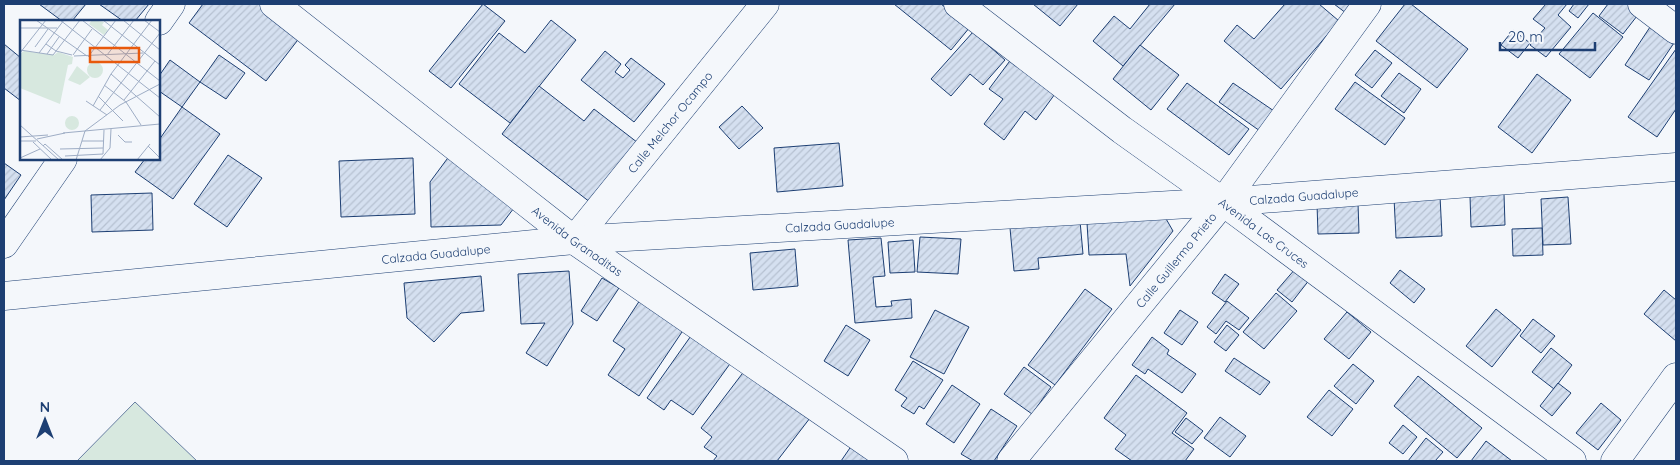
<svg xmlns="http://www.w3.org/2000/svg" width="1680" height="465" font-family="Quicksand,sans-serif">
<defs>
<pattern id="building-hatch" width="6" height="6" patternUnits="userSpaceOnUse" patternTransform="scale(1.25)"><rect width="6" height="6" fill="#d5e0f0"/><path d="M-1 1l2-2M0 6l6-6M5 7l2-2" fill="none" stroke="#b6c1d1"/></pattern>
</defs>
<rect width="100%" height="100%" fill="#f4f7fb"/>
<path fill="#d7e8df" stroke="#687fa3" d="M135,402l62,59h-120z"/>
<g fill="url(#building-hatch)" stroke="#1d3f73">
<path d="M39,4h47l-14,17h-10z"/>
<path d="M99,4h50l-14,17h-12z"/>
<path d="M203,4h62l39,28 -38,49 -77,-58z"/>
<path d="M483,4l22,17 -54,67 -22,-17z"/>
<path d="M894,4h47l29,23 -19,23z"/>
<path d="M1033,4h45l-18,22z"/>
<path d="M1150,4h25l-52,62 -30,-25 21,-25 16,13z"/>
<path d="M1285,4h34l20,17 -58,68 -57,-48 13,-16 17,14z"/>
<path d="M1334,4h20l-8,9z"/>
<path d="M1405,4h6l57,45 -31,39 -61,-47z"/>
<path d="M1546,4h21l-9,11 13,12 -25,30 -16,-12 15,-17 -12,-9z"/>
<path d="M1574,4h15l-11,14 -9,-7z"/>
<path d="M1608,4h31l5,3 -21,27 -24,-18z"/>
<path d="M1593,13l30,24 -33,41 -31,-24z"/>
<path d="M551,20l25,20 -66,83 -51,-39 40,-51 26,20z"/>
<path d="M1654,21l22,19 -27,40 -24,-15z"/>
<path d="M1513,30l17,13 -12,15 -17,-13z"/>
<path d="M973,32l32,28 -22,25 -13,-11 -19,22 -20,-17z"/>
<path d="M4,44l17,14v43l-17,-13z"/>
<path d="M1140,45l39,30 -28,35 -38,-31z"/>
<path d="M1676,49v60l-19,28 -29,-20z"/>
<path d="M1375,50l17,13 -20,25 -17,-13z"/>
<path d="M605,51l16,13 -6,8 8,6 7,-8 -5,-5 6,-7 34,26 -31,38 -53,-42z"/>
<path d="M1015,54l45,33 -24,33 -11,-9 -21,29 -20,-16 19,-25 -14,-10z"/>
<path d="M219,55l26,18 -19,26 -26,-17z"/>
<path d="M170,60l30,22 -18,25 -23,-16v-15z"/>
<path d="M1399,73l22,16 -17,24 -23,-17z"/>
<path d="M1537,74l34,26 -39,53 -34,-26z"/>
<path d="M1355,82l50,36 -20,27 -50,-36z"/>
<path d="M1187,83l62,46 -20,26 -62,-46z"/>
<path d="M1233,83l41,28 -14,20 -41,-29z"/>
<path d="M539,86l45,35 10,-12 48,37 -47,60 -93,-72z"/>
<path d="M742,106l21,22 -24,21 -20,-22z"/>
<path d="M182,107l38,27 -47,65 -38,-27 10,-13h14v-19z"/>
<path d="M839,143l4,43 -66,6 -3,-44z"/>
<path d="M228,155l34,23 -35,49 -33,-23z"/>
<path d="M450,155l67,49 -16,21 -70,2 -1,-45z"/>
<path d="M413,158l2,56 -74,3 -2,-56z"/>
<path d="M4,163l17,12 -17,25z"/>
<path d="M152,193l1,37 -61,2 -1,-37z"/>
<path d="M1504,194l1,31 -34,2 -1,-31z"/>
<path d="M1440,196l2,40 -46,2 -2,-40z"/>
<path d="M1568,197l3,47 -28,1 -2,-46z"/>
<path d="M1358,203l1,30 -41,1 -1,-30z"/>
<path d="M1165,217l8,14 -43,55 -4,-32 -37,1 -2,-32z"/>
<path d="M1080,221l3,33 -45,4 1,11 -25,2 -4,-43z"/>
<path d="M1542,228l1,27 -30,1 -1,-27z"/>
<path d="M920,237l41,2 -3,35 -41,-2z"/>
<path d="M881,238l4,38 -12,1 3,30 16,-1 -1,-5 20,-2 1,19 -57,5 -7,-83z"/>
<path d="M913,240l2,32 -25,1 -2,-31z"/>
<path d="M795,249l3,37 -45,4 -3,-37z"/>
<path d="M1296,268l14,11 -18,23 -15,-12z"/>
<path d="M1400,270l25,19 -11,14 -24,-20z"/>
<path d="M569,271l4,53 -26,42 -21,-13 19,-30 -24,1 -3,-50z"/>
<path d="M1225,274l14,10 -14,18 -13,-9z"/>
<path d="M481,276l3,35 -23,2 -27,29 -27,-24 -3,-35z"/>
<path d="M602,278l17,10 -22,33 -16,-10z"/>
<path d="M1085,289l27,20 -57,76 -27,-20z"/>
<path d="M1664,290l12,10v41l-32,-27z"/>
<path d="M1276,293l21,18 -33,38 -21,-17z"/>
<path d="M640,300l44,29 -45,67 -31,-21 17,-26 -12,-8z"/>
<path d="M1227,301l22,17 -10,12 -13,-9 -10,13 -9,-7z"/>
<path d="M1496,309l25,21 -29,37 -26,-21z"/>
<path d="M935,310l34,17 -25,47 -34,-17z"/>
<path d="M1180,310l18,12 -16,23 -18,-12z"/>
<path d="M1347,312l24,20 -22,27 -25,-20z"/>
<path d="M1533,319l22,17 -14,17 -21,-17z"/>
<path d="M846,325l24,15 -22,36 -24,-15z"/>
<path d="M1227,325l12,10 -13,16 -12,-9z"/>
<path d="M693,333l39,28 -39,54 -22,-15 -7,10 -17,-12z"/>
<path d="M1152,337l17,13 -2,4 29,20 -14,19 -34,-24 -3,5 -13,-9z"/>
<path d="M1551,348l21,17 -18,24 -22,-17z"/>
<path d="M1234,358l36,24 -10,13 -35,-24z"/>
<path d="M913,361l30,19 -19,29 -5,-3 -5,8 -13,-8 6,-8 -12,-8z"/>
<path d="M1353,364l21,17 -18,23 -22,-18z"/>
<path d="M1024,367l27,20 -19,27 -28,-20z"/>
<path d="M745,370l65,48 -33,43h-64l4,-5 -13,-9 8,-10 -11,-9z"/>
<path d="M1136,375l51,38 -15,20 22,16 -9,12h-53l-17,-12 11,-14 -22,-17z"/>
<path d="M1418,376l64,52 -25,30 -63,-52z"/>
<path d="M1558,383l13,10 -19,23 -12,-10z"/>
<path d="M952,385l28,19 -26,39 -28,-19z"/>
<path d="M1329,390l24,19 -21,27 -25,-19z"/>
<path d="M1601,403l20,17 -23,30 -22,-17z"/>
<path d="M991,409l26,17 -23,35h-21l-12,-7z"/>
<path d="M1220,417l26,19 -16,21 -26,-19z"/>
<path d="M1186,418l17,13 -11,13 -17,-12z"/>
<path d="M1403,425l14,12 -14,17 -14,-11z"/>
<path d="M1426,438l17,14 -8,9h-27z"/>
<path d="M1486,441l26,20h-41z"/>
<path d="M852,445l23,16h-34z"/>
</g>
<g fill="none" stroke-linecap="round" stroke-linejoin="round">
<g stroke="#1d3f73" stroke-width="29">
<g id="minor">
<path id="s1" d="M274,4l300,236 320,221"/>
<path d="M1642,4l34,26"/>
<path d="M159,21l12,-17"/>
<path id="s2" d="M574,240l191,-236"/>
<path d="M4,244l59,-85"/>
<path id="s3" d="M4,296l570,-56 649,-38 453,-35"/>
<path id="s4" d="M1011,461l212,-259 144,-198"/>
<path d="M1615,461l61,-84"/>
</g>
</g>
<g stroke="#1d3f73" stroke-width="29">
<g id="tertiary">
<path id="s5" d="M958,4l164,126 101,72 349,259"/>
</g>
</g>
<use href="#minor" stroke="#f4f7fb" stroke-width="28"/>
<use href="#tertiary" stroke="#f4f7fb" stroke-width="28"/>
</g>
<g text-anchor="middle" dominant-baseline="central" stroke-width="4" stroke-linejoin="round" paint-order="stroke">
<g font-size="12" fill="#1d3f73" stroke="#f4f7fb">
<text stroke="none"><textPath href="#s2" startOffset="152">Calle Melchor Ocampo</textPath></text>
<text stroke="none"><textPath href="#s3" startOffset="1304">Calzada Guadalupe</textPath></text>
<text stroke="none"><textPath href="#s3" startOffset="839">Calzada Guadalupe</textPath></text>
<text stroke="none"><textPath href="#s5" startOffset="382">Avenida Las Cruces</textPath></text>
<text stroke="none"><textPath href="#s1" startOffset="385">Avenida Granaditas</textPath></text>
<text stroke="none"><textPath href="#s3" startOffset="434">Calzada Guadalupe</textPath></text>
<text stroke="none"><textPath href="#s4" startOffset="260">Calle Guillermo Prieto</textPath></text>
</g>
</g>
<g transform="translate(20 20)">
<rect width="140" height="140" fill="#f4f7fb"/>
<path d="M4,31l30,4 4,-3 15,5 -1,7 -4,1 -8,39 -40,-16v-34z" fill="#d7e8df"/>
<path d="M72,0l12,2 -2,3 6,5 -4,5 -15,-11z" fill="#d7e8df"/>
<path d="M67 50a8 8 0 1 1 16 0a8 8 0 1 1-16 0ZM57,46l13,11 -10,8 -12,-5zM45 103a7 7 0 1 1 14 0a7 7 0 1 1-14 0Z" fill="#d7e8df"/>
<path fill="none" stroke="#9eadc5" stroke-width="1" d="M16,0l51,36M40,0l100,78M62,0l78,61M83,0l57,45M103,0l37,30M124,0l16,12M0,8h37M26,24l10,7 16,4M15,27l13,-18M0,30l33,5 27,-35M0,33l26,-33M19,33l25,-33M27,34l12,-17M53,35l19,-26M87,35l27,-35M54,36l69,-3M68,37l28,-37M91,54l49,43M84,65l22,17 15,23M78,76l25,25M104,80l31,-39M66,81l21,14M73,86l18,-32 41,-54M80,90l60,-77M0,105l39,35M43,113l97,-9M98,115l7,7h7M0,117l28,-2M17,119l28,-6M0,121h16M62,121h22M13,122l19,18M23,126l2,-2 18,16M128,126l12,12M40,129l43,-1M83,134l1,-24M45,136l38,-2M0,138l20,-9M56,140l9,-29 35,-26 40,-21M80,140l10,-12 1,-19M117,140l13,-16"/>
<path fill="#e8590c" fill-opacity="0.15" stroke="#e8590c" stroke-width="2.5" d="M70,28h49v14h-49z"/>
<rect width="140" height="140" fill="none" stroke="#1d3f73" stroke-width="2.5"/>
</g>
<rect width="1680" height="465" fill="none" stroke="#1d3f73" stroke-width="10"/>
<g transform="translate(45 420)" stroke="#f4f7fb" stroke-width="4" paint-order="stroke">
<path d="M0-4L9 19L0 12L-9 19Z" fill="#1d3f73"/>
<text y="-8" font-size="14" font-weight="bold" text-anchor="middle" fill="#1d3f73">N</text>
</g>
<path d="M1500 42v8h95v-8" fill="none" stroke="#1d3f73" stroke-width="2.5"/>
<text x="1508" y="42" font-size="15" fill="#1d3f73" stroke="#f4f7fb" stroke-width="4" paint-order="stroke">20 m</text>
</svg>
